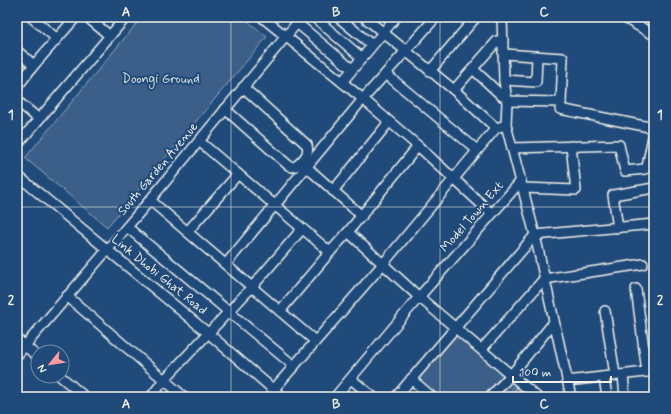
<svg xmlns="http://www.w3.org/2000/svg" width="671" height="414" font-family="Mynerve,sans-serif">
<defs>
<filter id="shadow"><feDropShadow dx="3" dy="3" stdDeviation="2" flood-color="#0009"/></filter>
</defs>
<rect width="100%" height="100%" fill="#1f4a7a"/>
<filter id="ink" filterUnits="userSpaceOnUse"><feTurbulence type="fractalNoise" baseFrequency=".025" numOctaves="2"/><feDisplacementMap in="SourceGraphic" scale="8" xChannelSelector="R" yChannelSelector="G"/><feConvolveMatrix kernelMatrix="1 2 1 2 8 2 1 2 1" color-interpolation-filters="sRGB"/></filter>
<g filter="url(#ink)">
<g fill="#3a5f88" stroke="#97a8b8">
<path d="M142,17h101l24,20 -160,190 -82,-69z"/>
<path d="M457,335l59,49 -10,13h-69l-20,-16z"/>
</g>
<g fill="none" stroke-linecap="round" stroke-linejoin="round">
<path stroke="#627e9d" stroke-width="7" d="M638,17l16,9"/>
</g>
<path fill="#4d6e92" stroke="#f4f1e8" filter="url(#shadow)" d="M518,386l13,11h-23z"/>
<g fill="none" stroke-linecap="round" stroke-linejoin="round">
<g stroke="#f4f1e8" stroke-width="12">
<g id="minor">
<path d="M31,17l25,21"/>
<path d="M87,17l23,19"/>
<path d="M262,17l101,82 55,47 73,67"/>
<path d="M314,17l48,41"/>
<path d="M338,17l34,28"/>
<path d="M364,17l90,73 42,38"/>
<path d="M502,17l2,63 3,21 -1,24 29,110 36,162"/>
<path d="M623,17l31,18"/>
<path d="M297,23l55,46"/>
<path d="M17,51l17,14"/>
<path d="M504,54l59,4 -2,44"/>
<path d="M473,69l29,27 4,1"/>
<path d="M430,71l46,-54"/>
<path d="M386,74l91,76"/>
<path d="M504,80l32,2 1,-26"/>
<path d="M342,82l54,-65"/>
<path d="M17,87l17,-22 42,-48"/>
<path d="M243,87l64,58c2,8 -1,11 -6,17"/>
<path d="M454,90l43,-49 6,-1"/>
<path d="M17,101l22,18"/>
<path d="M507,101l54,1 -1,7 94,19"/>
<path d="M225,109l63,56 4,2 4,-1 5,-4 61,54"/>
<path d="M199,141l131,111"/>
<path d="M17,145l109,-128"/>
<path d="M512,148l107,-3 6,26 20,-2 2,-2 7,-36"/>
<path d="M17,175l191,158 74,64"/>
<path d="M523,188l53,2 -5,-44"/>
<path d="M333,191l56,-69"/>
<path d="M150,200l165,141"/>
<path d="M127,227l167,139"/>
<path d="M618,228l-5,-33 41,-7"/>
<path d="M188,231l50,-57"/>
<path d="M348,232l71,65 118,100"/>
<path d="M226,264l137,-165 73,-82"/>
<path d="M636,289l11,83"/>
<path d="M67,296l117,101"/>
<path d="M280,311l50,-59 18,-20 70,-86"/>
<path d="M605,311l10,64"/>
<path d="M17,339l21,18"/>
<path d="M482,349l62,-70 99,-15"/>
<path d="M17,355l133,-155 152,-183"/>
<path d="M623,375l2,22"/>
<path d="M60,376l25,21"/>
<path d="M604,377l3,20"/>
<path d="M351,379l22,18"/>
<path d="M411,379l21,18"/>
<path d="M567,381l87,-10"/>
<path d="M274,389l109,-125 113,-136 10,-3"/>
<path d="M151,397l13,-17 88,-93 50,-58"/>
<path d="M335,397l84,-100 102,-116"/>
<path d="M396,397l139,-162 119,-11"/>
<path d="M490,397l21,-22 43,-53"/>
</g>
</g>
<use href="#minor" stroke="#1f4a7a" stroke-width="9"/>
</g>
</g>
<path fill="none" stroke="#f4f1e8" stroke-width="1" stroke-opacity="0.55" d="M231,17v380M440,17v380M17,207h637"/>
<g text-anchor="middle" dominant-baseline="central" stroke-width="4" stroke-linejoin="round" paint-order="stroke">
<g font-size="13" fill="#e1e2de" stroke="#1f4a7a">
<text x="161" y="79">Doongi Ground</text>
</g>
<g font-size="13" fill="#f4f1e8" stroke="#1f4a7a">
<text transform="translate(158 169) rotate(-50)">South Garden Avenue</text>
<text transform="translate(472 217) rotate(-49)">Model Town Ext</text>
<text transform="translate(159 275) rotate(39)">Link Dhobi Ghat Road</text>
</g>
</g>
<rect width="671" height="414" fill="none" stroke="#1f4a7a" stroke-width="44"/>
<g transform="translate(50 364) rotate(240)"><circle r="19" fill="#1f4a7a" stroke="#748da6"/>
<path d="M0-3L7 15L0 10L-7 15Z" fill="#ff9aa2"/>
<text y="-6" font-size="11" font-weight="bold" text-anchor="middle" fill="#f4f1e8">N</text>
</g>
<path d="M513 376v6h98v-6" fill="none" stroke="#f4f1e8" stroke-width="2"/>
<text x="519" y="376" font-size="12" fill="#f4f1e8" stroke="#1f4a7a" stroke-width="3" paint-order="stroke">100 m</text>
<rect x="22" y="22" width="627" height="370" fill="none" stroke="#f4f1e8" stroke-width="1.5"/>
<g font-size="13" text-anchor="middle" font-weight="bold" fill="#f4f1e8">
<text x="126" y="16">A</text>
<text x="336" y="16">B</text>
<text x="544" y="16">C</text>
<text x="11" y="119">1</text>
<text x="660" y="119">1</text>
<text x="11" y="304">2</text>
<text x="660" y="304">2</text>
<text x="126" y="408">A</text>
<text x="336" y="408">B</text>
<text x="544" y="408">C</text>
</g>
</svg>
